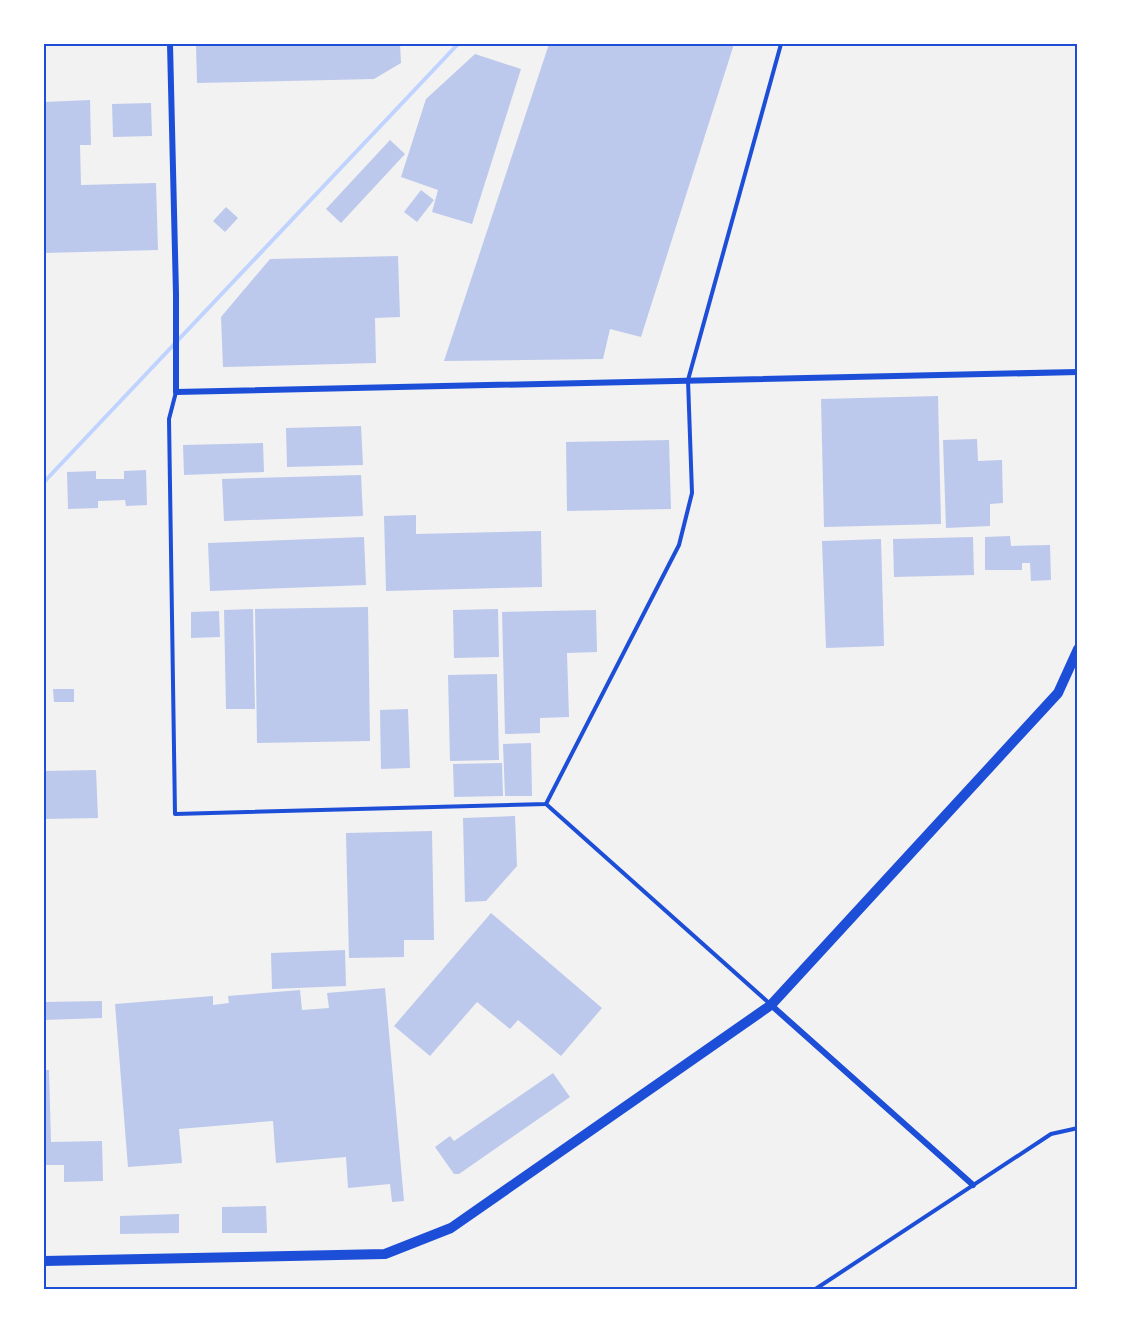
<svg xmlns="http://www.w3.org/2000/svg" width="1121" height="1333" font-family="'Titillium Web',sans-serif">
<rect width="100%" height="100%" fill="#f2f2f2"/>
<g fill="none" stroke-linecap="round" stroke-linejoin="round">
<path stroke="#bfd3fe" stroke-width="4" d="M44,482l414,-438"/>
</g>
<g fill="#bdc9ec">
<path d="M196,44h204l1,19 -27,16 -177,4z"/>
<path d="M549,44h185l-93,293 -31,-8 -7,30 -159,2z"/>
<path d="M475,54l46,15 -49,155 -40,-12 6,-22 -37,-13 25,-78z"/>
<path d="M90,100l1,45h-11l1,40 75,-2 2,67 -114,3v-151z"/>
<path d="M151,103l1,33 -39,1 -1,-33z"/>
<path d="M390,140l15,14 -64,69 -15,-14z"/>
<path d="M421,190l13,10 -17,22 -13,-10z"/>
<path d="M226,207l12,11 -13,14 -12,-11z"/>
<path d="M398,256l2,61 -25,1 1,45 -153,4 -2,-50 49,-58z"/>
<path d="M938,396l3,128 -117,3 -3,-128z"/>
<path d="M361,426l2,39 -76,2 -1,-39z"/>
<path d="M977,439l1,22 24,-1 1,43 -13,1v22l-44,2 -3,-88z"/>
<path d="M669,440l2,69 -104,2 -1,-69z"/>
<path d="M263,443l1,29 -80,3 -1,-30z"/>
<path d="M146,470l1,35 -21,1 -1,-6 -27,1v7l-30,1 -1,-37 29,-1v8h28v-8z"/>
<path d="M361,475l2,41 -139,5 -2,-42z"/>
<path d="M416,515v19l125,-3 1,56 -156,4 -2,-75z"/>
<path d="M1010,536l1,10 39,-1 1,35 -20,1 -1,-18h-8v7h-37v-33z"/>
<path d="M364,537l2,48 -156,6 -2,-48z"/>
<path d="M973,537l1,38 -80,2 -1,-38z"/>
<path d="M881,539l3,107 -58,2 -4,-107z"/>
<path d="M368,607l2,134 -113,2 -2,-134z"/>
<path d="M253,609l2,100h-29l-2,-99z"/>
<path d="M498,609l1,48 -45,1 -1,-48z"/>
<path d="M596,610l1,42 -30,1 2,64 -29,1v15l-35,1 -3,-122z"/>
<path d="M219,611l1,26 -29,1v-26z"/>
<path d="M497,674l2,86 -49,1 -2,-86z"/>
<path d="M53,689h21v13h-20z"/>
<path d="M408,709l2,59 -29,1 -1,-59z"/>
<path d="M531,743l1,53h-27l-2,-52z"/>
<path d="M502,763l1,33 -49,1 -1,-33z"/>
<path d="M96,770l2,48 -54,1v-48z"/>
<path d="M515,816l2,50 -31,35 -21,1 -2,-84z"/>
<path d="M432,831l2,109h-30v17l-55,1 -3,-125z"/>
<path d="M491,913l111,95 -41,48 -43,-36 -8,9 -33,-27 -47,54 -36,-30z"/>
<path d="M345,950l1,36 -74,3 -1,-36z"/>
<path d="M385,988l19,213 -12,1 -2,-18 -42,4 -2,-31 -70,6 -3,-42 -94,8 3,34 -54,4 -13,-163 98,-8v9l16,-2 -1,-7 72,-6 2,20 27,-2 -2,-15z"/>
<path d="M102,1001v17l-58,2v-18z"/>
<path d="M44,1070h5l2,72 51,-1 1,40 -39,1v-17h-20z"/>
<path d="M553,1073l17,24 -111,77h-5l-19,-27 15,-11 4,5z"/>
<path d="M266,1206l1,27h-45v-26z"/>
<path d="M179,1214v19l-59,1v-18z"/>
</g>
<g fill="none" stroke-linecap="round" stroke-linejoin="round">
<g stroke="#1d4ed8" stroke-width="4">
<path d="M176,392l-7,27 6,395 371,-10 133,-259 13,-52 -4,-113 93,-336"/>
<path d="M546,804l223,199"/>
<path d="M814,1290l237,-156 27,-6"/>
</g>
<g stroke="#1d4ed8" stroke-width="6">
<path d="M170,44l6,250v98l902,-20"/>
<path d="M771,1005l202,180"/>
</g>
<path stroke="#1d4ed8" stroke-width="10" d="M44,1261l341,-7 66,-26 320,-223 287,-312 20,-44"/>
</g>
<rect width="1121" height="1333" fill="none" stroke="#ffffff" stroke-width="90"/>
<rect x="45" y="45" width="1031" height="1243" fill="none" stroke="#1d4ed8" stroke-width="2"/>
</svg>
